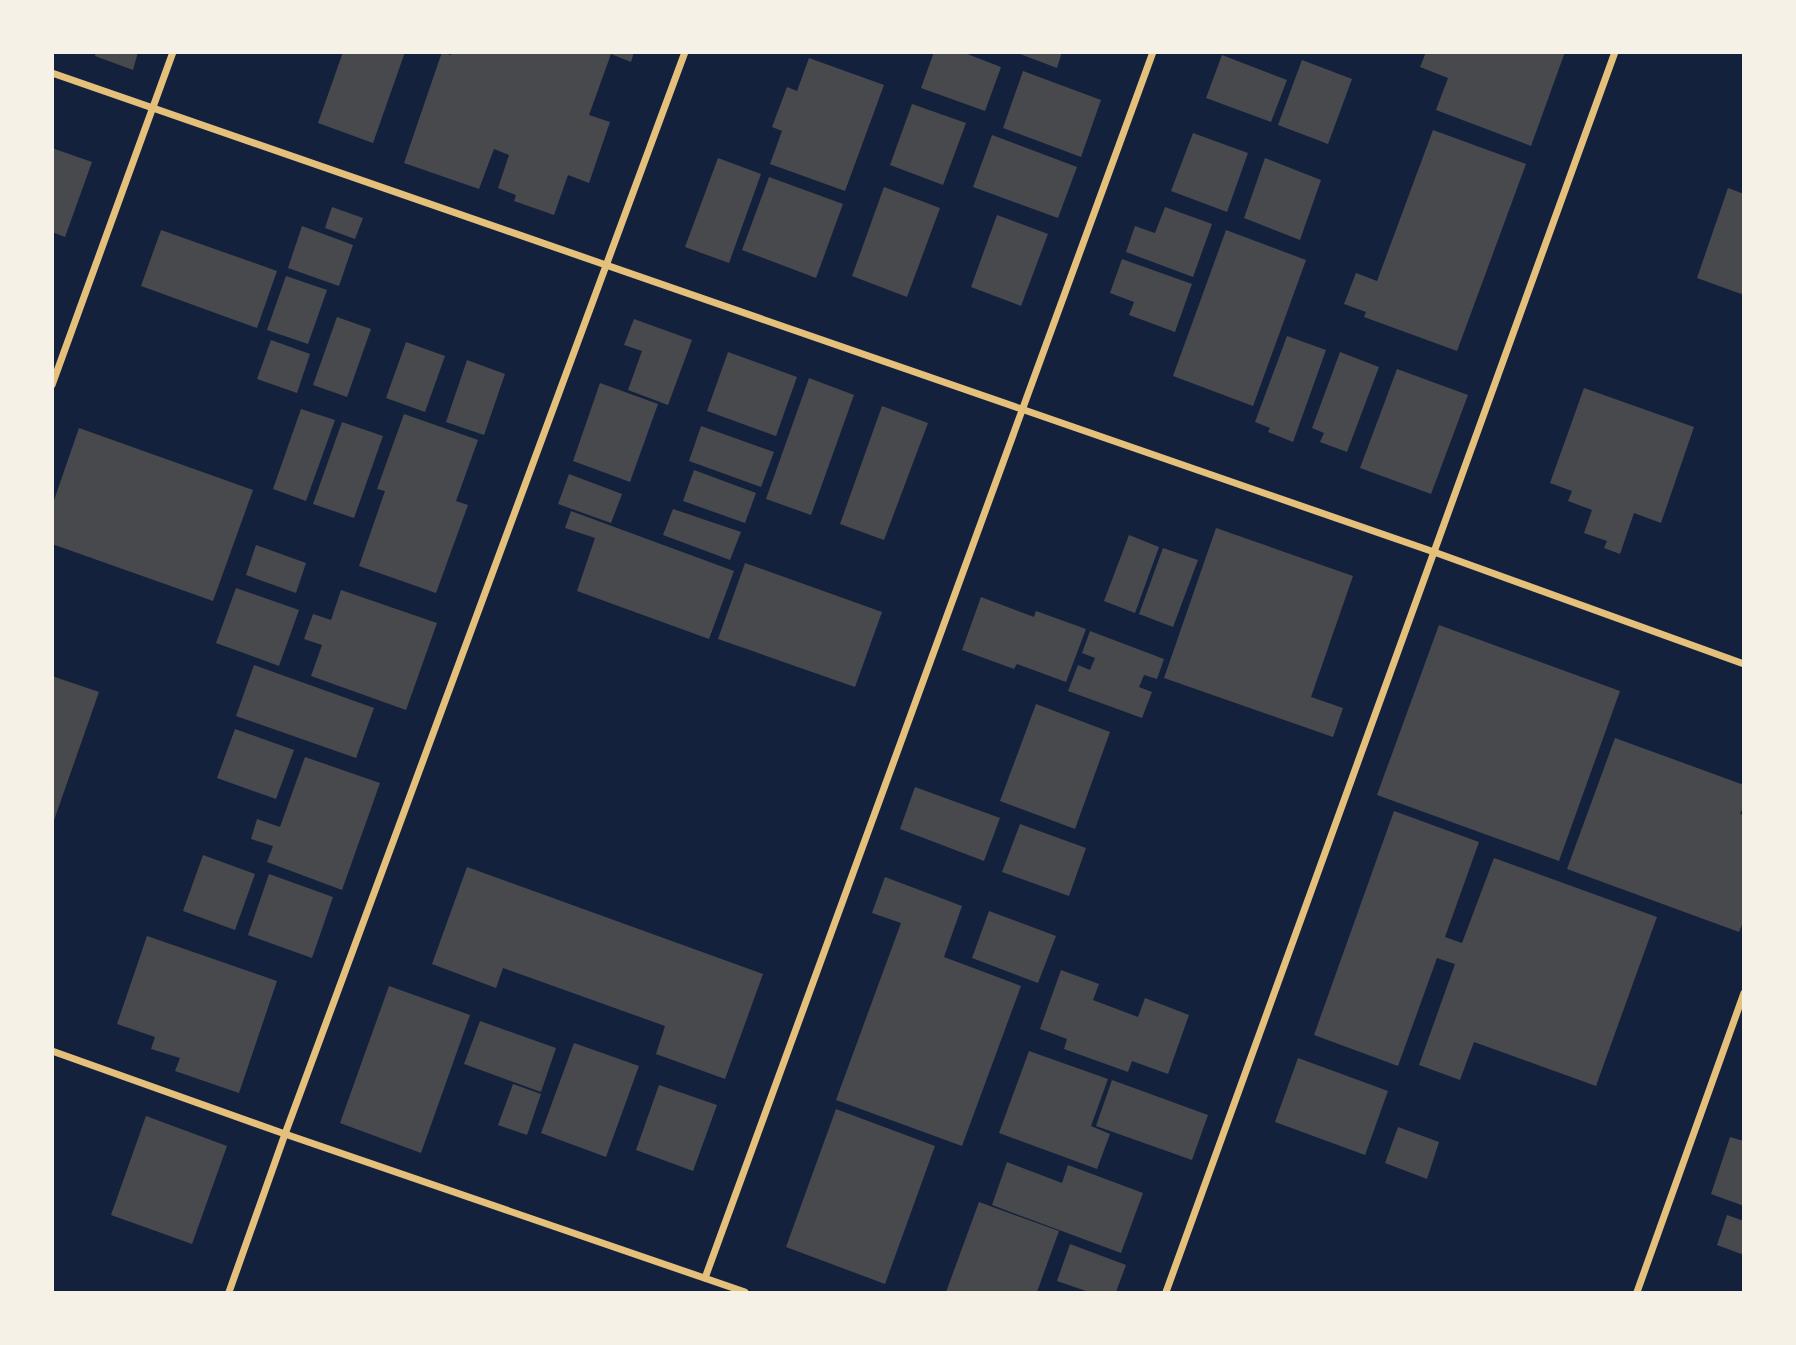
<svg xmlns="http://www.w3.org/2000/svg" width="1796" height="1345" font-family="Georgia,serif">
<rect width="100%" height="100%" fill="#14213d"/>
<g fill="#48494c">
<path d="M96,52h42l-5,18 -38,-14z"/>
<path d="M343,52h62l-32,91 -55,-20z"/>
<path d="M442,52l9,3 1,-3h182l-3,10 -20,-8 -22,61 21,7 -21,61 -21,-8 -14,40 -40,-14 2,-6 -18,-7 11,-33 -15,-6 -15,40 -75,-26z"/>
<path d="M934,52h28l39,15 -16,44 -64,-23z"/>
<path d="M1015,52h47l-5,16z"/>
<path d="M1426,52h139l-34,94 -95,-36 12,-32 -28,-11z"/>
<path d="M1222,55l65,25 -16,42 -65,-24z"/>
<path d="M809,58l75,27 -39,106 -75,-27 12,-33 -10,-4 15,-40 10,4z"/>
<path d="M1302,60l50,19 -24,65 -50,-19z"/>
<path d="M1023,71l78,29 -20,57 -78,-29z"/>
<path d="M912,104l54,19 -23,62 -53,-20z"/>
<path d="M1433,130l93,34 -69,187 -93,-34 2,-5 -22,-8 12,-31 21,8z"/>
<path d="M1193,133l55,20 -21,59 -56,-21z"/>
<path d="M992,135l85,32 -19,51 -85,-31z"/>
<path d="M52,148l40,14 -27,75 -13,-5z"/>
<path d="M718,158l43,16 -32,89 -44,-16z"/>
<path d="M1265,158l56,22 -21,60 -56,-22z"/>
<path d="M769,177l74,27 -27,74 -74,-28z"/>
<path d="M884,187l56,21 -33,89 -55,-21z"/>
<path d="M1728,188l16,6v101l-47,-17z"/>
<path d="M332,207l31,11 -8,21 -30,-11z"/>
<path d="M1165,207l47,17 -19,53 -67,-25 9,-26 20,7z"/>
<path d="M997,215l51,19 -27,72 -50,-19z"/>
<path d="M302,226l51,19 -14,41 -51,-18z"/>
<path d="M161,230l116,41 -20,57 -116,-42z"/>
<path d="M1226,230l80,30 -53,146 -80,-30z"/>
<path d="M1122,259l70,25 -17,48 -46,-17 5,-13 -24,-9z"/>
<path d="M286,276l41,14 -19,54 -41,-14z"/>
<path d="M337,317l34,12 -24,68 -34,-12z"/>
<path d="M634,319l58,21 -24,65 -40,-15 14,-39 -18,-6z"/>
<path d="M1287,336l39,14 -33,92 -25,-10 2,-4 -15,-6z"/>
<path d="M271,340l39,14 -13,39 -40,-14z"/>
<path d="M406,342l39,14 -20,56 -39,-14z"/>
<path d="M728,352l69,25 -21,59 -69,-25z"/>
<path d="M1340,352l39,15 -32,85 -27,-10 4,-9 -12,-5z"/>
<path d="M467,360l38,14 -21,61 -38,-13z"/>
<path d="M1397,369l71,26 -37,99 -71,-26z"/>
<path d="M809,378l45,17 -43,120 -45,-16z"/>
<path d="M600,383l58,21 -28,78 -57,-21z"/>
<path d="M1584,388l110,39 -33,96 -27,-10 -14,41 -16,-6 3,-7 -23,-8 8,-23 -24,-9 4,-10 -22,-8z"/>
<path d="M882,406l46,17 -44,117 -44,-16z"/>
<path d="M301,409l34,11 -29,81 -33,-12z"/>
<path d="M404,414l74,26 -22,61 12,4 -32,88 -77,-27 26,-75 -8,-2z"/>
<path d="M342,422l41,14 -29,82 -41,-14z"/>
<path d="M701,426l73,26 -13,35 -72,-26z"/>
<path d="M79,428l174,62 -40,111 -161,-57v-38z"/>
<path d="M694,470l62,23 -11,30 -62,-22z"/>
<path d="M569,474l53,20 -11,29 -53,-19z"/>
<path d="M673,509l68,23 -11,28 -67,-25z"/>
<path d="M571,511l163,60 -25,68 -132,-48 18,-53 -30,-10z"/>
<path d="M1216,528l137,48 -42,121 32,11 -10,29 -169,-59z"/>
<path d="M1129,535l30,12 -24,66 -31,-12z"/>
<path d="M256,545l50,18 -10,30 -50,-18z"/>
<path d="M1163,548l35,12 -25,67 -34,-13z"/>
<path d="M745,563l137,49 -27,75 -137,-48z"/>
<path d="M236,588l63,22 -20,56 -63,-23z"/>
<path d="M341,590l96,33 -31,87 -95,-34 11,-31 -18,-6 9,-25 18,6z"/>
<path d="M981,597l53,20 2,-6 50,18 -20,53 -49,-18 -3,5 -52,-19z"/>
<path d="M1439,625l181,66 -61,170 -182,-66z"/>
<path d="M1090,631l74,28 -7,20 -13,-4 -5,12 13,5 -10,26 -74,-27 10,-26 12,5 5,-12 -13,-5z"/>
<path d="M254,665l120,43 -18,50 -120,-42z"/>
<path d="M52,676l47,16 -46,131h-1z"/>
<path d="M1036,704l74,28 -35,97 -75,-28z"/>
<path d="M235,729l59,21 -18,49 -59,-21z"/>
<path d="M1615,738l129,47v19l-4,10 4,1v105l-5,12 -172,-63z"/>
<path d="M305,757l75,26 -38,107 -75,-28 6,-16 -22,-7 6,-20 23,8z"/>
<path d="M915,787l85,31 -16,43 -84,-32z"/>
<path d="M1394,811l85,31 -34,95 17,6 32,-85 163,59 -61,169 -122,-44 -14,38 -41,-15 36,-101 -18,-6 -39,108 -84,-31z"/>
<path d="M1020,824l66,24 -17,48 -67,-24z"/>
<path d="M203,855l52,19 -20,56 -52,-19z"/>
<path d="M467,867l296,107 -38,105 -69,-25 9,-28 -162,-58 -7,20 -64,-24z"/>
<path d="M269,874l64,23 -21,61 -64,-23z"/>
<path d="M885,877l77,29 -18,51 77,29 -59,160 -126,-46 65,-177 -29,-10z"/>
<path d="M989,911l67,25 -18,47 -66,-25z"/>
<path d="M147,936l130,45 -38,112 -64,-22 5,-13 -29,-9 4,-12 -38,-13z"/>
<path d="M1061,970l38,14 -6,16 45,17 7,-19 44,17 -21,59 -36,-13 -4,11 -64,-23 3,-10 -27,-10z"/>
<path d="M389,986l81,29 -49,138 -81,-30z"/>
<path d="M480,1021l76,27 -15,44 -77,-28z"/>
<path d="M574,1043l65,23 -33,91 -65,-24z"/>
<path d="M1029,1051l79,28 -17,47 19,8 -13,35 -98,-36z"/>
<path d="M1298,1058l90,33 -23,64 -90,-33z"/>
<path d="M1112,1080l96,35 -16,45 -96,-34z"/>
<path d="M513,1084l28,10 -14,41 -29,-10z"/>
<path d="M659,1085l58,20 -24,66 -57,-21z"/>
<path d="M836,1109l99,37 -50,138 -99,-37z"/>
<path d="M146,1116l81,30 -35,98 -81,-29z"/>
<path d="M1398,1127l41,15 -12,37 -42,-16z"/>
<path d="M1730,1137l14,4v65l-33,-12z"/>
<path d="M1007,1162l55,21 6,-18 75,28 -22,60 -129,-48z"/>
<path d="M979,1202l80,29 -22,61h-91z"/>
<path d="M1727,1215l17,6v34l-27,-10z"/>
<path d="M1070,1244l56,21 -10,27h-27l-32,-11z"/>
</g>
<g fill="none" stroke-linecap="round" stroke-linejoin="round">
<g stroke="#e5c07b" stroke-width="7">
<path d="M52,73l1382,479 310,112"/>
<path d="M52,385l121,-333"/>
<path d="M52,1051l233,83 460,158"/>
<path d="M705,1278l448,-1226"/>
<path d="M229,1292l56,-158 400,-1082"/>
<path d="M1166,1292l449,-1240"/>
<path d="M1637,1292l107,-299"/>
</g>
</g>
<rect width="1796" height="1345" fill="none" stroke="#f6f1e7" stroke-width="108"/>
</svg>
